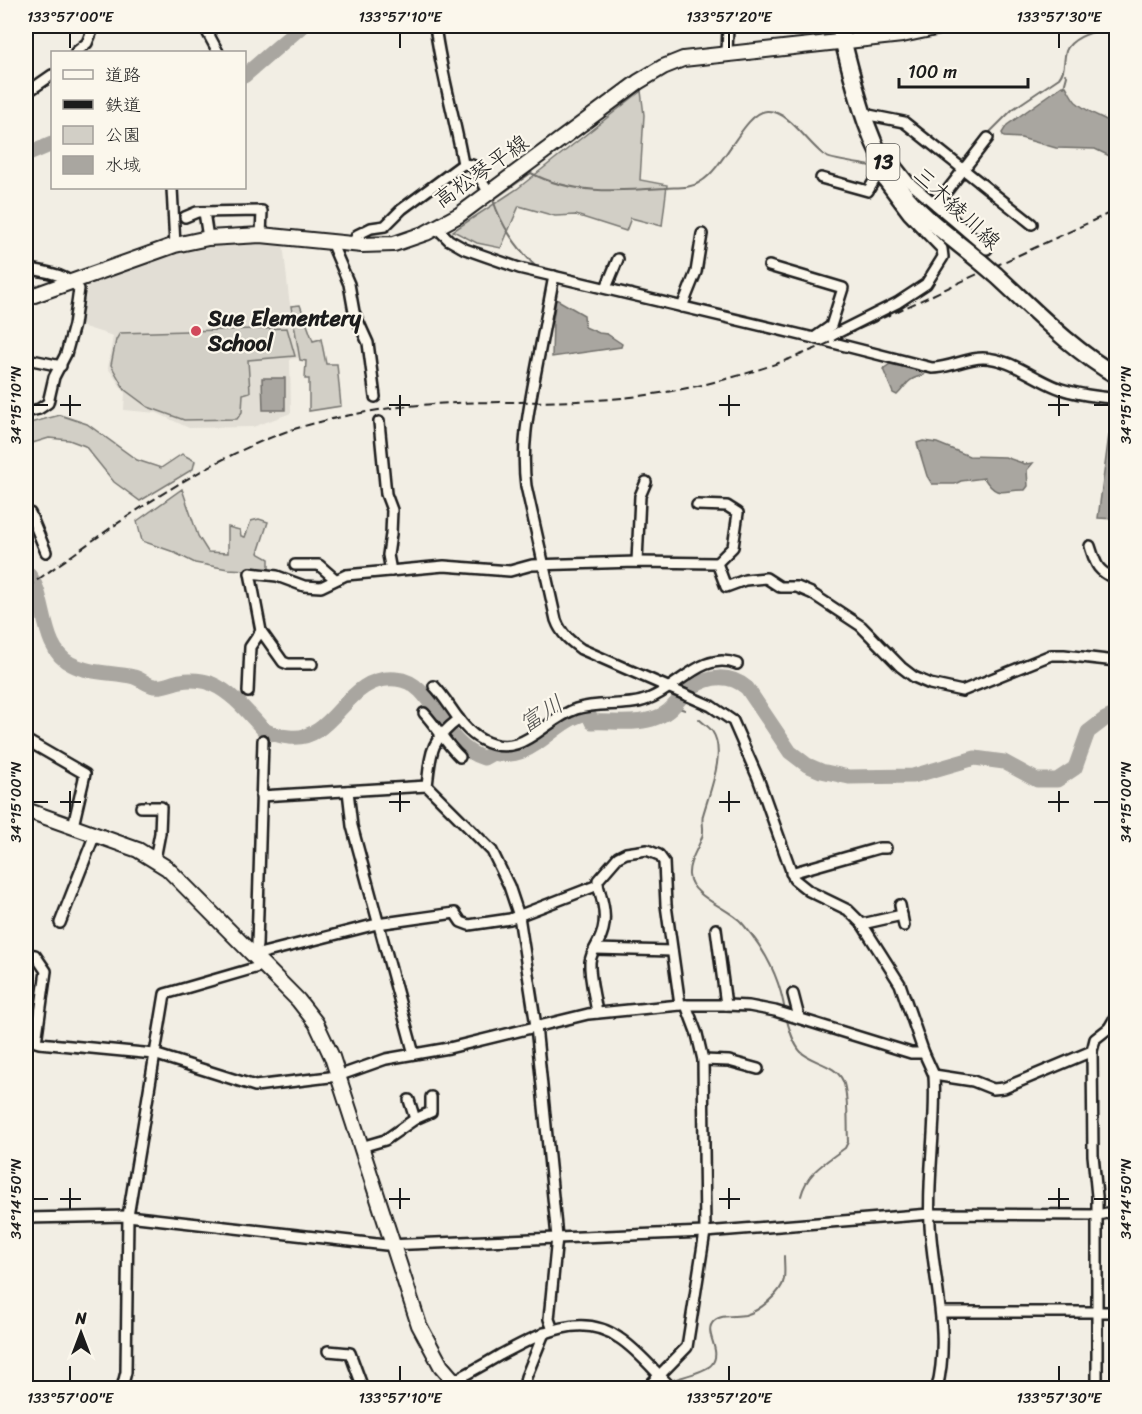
<svg xmlns="http://www.w3.org/2000/svg" width="1142" height="1414" font-family="Sriracha,'Klee One',sans-serif">
<rect width="100%" height="100%" fill="#f2eee4"/>
<filter id="ink" filterUnits="userSpaceOnUse"><feTurbulence type="fractalNoise" baseFrequency=".0167" numOctaves="2"/><feDisplacementMap in="SourceGraphic" scale="12" xChannelSelector="R" yChannelSelector="G"/><feConvolveMatrix kernelMatrix="1 2 1 2 8 2 1 2 1" color-interpolation-filters="sRGB"/></filter>
<g filter="url(#ink)">
<path fill="#e2ded5" d="M234,242l49,1 6,55 11,60 -10,1 1,54 -38,14 -64,1 -32,-15 -33,-3 1,-17 -17,-25 5,-32 -32,-10 7,-43 93,-32z"/>
<g fill="#d2cfc6" stroke="#777671" stroke-width="1.5">
<path d="M641,91l3,24 -4,65 27,5 -5,41 -31,-8 -5,13 -50,-16 -21,1 -36,-10 -18,42 -24,-5 -24,-12 64,-42z"/>
<path d="M300,305l13,36 8,-2 5,25h11l4,42 -32,5v-32h-4l1,-18 -6,-1 -9,-54z"/>
<path d="M287,328l8,28 -47,4 2,32 -7,2 -1,18 -5,7 -53,1 -36,-13 -23,-17 -14,-25 5,-25 4,-7z"/>
<path d="M60,415l27,9 50,36 24,8 21,-14 13,7 -2,8 -53,32 -26,-19 -29,-36 -16,-6 -20,-2 -23,7v-21z"/>
<path d="M182,489l16,47 10,16 20,1v-26l12,3 1,6 4,1 6,-16 8,-2 9,3 -10,31 11,6v12l-41,-2 -33,-6 -24,-12 -29,-10 -5,-20z"/>
</g>
<g fill="#a9a6a0" stroke="#716f6b" stroke-width="1.5">
<path d="M1062,86h4c3,5 6,12 10,16 31,26 41,6 40,57l-21,-10 -39,-1 -35,-10 -17,-1 -2,-4 5,-8z"/>
<path d="M556,299l28,16 1,12 14,6 8,1 15,10 -1,3 -69,10 1,-37z"/>
<path d="M890,364l36,8 -2,3c-19,5 -15,8 -27,20l-4,-2 -10,-24z"/>
<path d="M262,378h23v32h-22z"/>
<path d="M1109,435l7,2v82l-18,-1z"/>
<path d="M923,441l14,2 32,13 36,1 20,7 8,-1 -6,7 1,16 -3,4c-21,-1 -27,10 -41,-12l-23,3 -6,3h-23l-5,-8 -10,-33z"/>
</g>
<g fill="none" stroke-linecap="round" stroke-linejoin="round">
<g stroke="#716f6b" stroke-width="2">
<path d="M1064,87l3,-11 -2,-2"/>
<path d="M987,135l26,-26 46,-31c7,-8 4,-17 7,-27 6,-15 31,-20 45,-25"/>
<path d="M535,266c-19,-20 -33,-39 -42,-66l38,-27c41,22 89,18 134,15 11,-1 25,1 35,-6 25,-14 44,-70 67,-71 23,-1 43,37 60,46 5,3 40,8 49,10"/>
<path d="M675,707l10,3"/>
<path d="M699,719c4,4 10,8 13,12 15,21 -3,62 -9,84 -2,7 2,15 -1,22 -4,12 -14,25 -13,38 1,21 41,34 53,48 22,25 38,55 43,89"/>
<path d="M786,1017c3,11 7,27 15,35 11,11 35,12 42,29 6,15 4,44 5,61l-3,6c-19,14 -38,24 -44,48"/>
<path d="M670,1381c10,-4 36,-9 42,-17 11,-14 -10,-32 2,-43 7,-7 21,-4 31,-6 13,-3 37,-22 39,-36 1,-8 0,-16 0,-23"/>
<path d="M657,1388l8,-5"/>
</g>
<g stroke="#a9a6a0" stroke-width="15">
<path d="M244,76l58,-50"/>
<path d="M26,155l26,-11"/>
<path d="M26,572c22,18 12,76 45,92 19,10 42,8 63,13 7,2 13,8 20,9 10,2 18,-4 27,-5 8,-2 24,-1 31,3 21,9 36,29 51,45 8,5 16,7 26,8 47,6 56,-63 107,-58 40,3 43,66 88,79l9,-5c42,10 58,-33 95,-40l4,9c19,-1 41,3 60,-3 23,-7 23,-19 39,-31 18,-12 38,-15 56,0l43,64 17,13 14,6 28,6 64,-1 62,-18 29,4 33,18h20l18,-12 13,-36 17,-13 11,-5"/>
</g>
<g stroke="#1c1c1c" stroke-width="14">
<g id="street">
<path d="M204,26l14,26"/>
<path d="M435,26c6,47 20,92 28,138"/>
<path d="M76,52l11,-9 7,-17"/>
<path d="M727,54l1,-28"/>
<path d="M26,93l26,-18"/>
<path d="M864,114l40,8 128,102"/>
<path d="M887,168l7,-5 15,19 27,23"/>
<path d="M821,178l47,13 12,-20"/>
<path d="M172,188l3,57"/>
<path d="M204,212l4,26"/>
<path d="M185,217l12,-5 65,-1 -1,24"/>
<path d="M437,228l12,12 16,9 54,19 295,70 118,30c18,0 33,-10 51,-10 26,0 50,20 73,29 19,8 41,9 60,12"/>
<path d="M331,242l18,42 5,28 14,31 7,54"/>
<path d="M353,244l4,-9 14,-7 14,-2 17,-17 61,-45 9,1 17,28"/>
<path d="M987,249l-51,-44 52,-67"/>
<path d="M769,266l74,22 -12,38 -17,12"/>
<path d="M26,268c19,4 39,5 53,21l-5,36 -8,29 -12,23 -6,26 -9,6 -13,3"/>
<path d="M554,276c-6,33 -13,67 -19,100 -7,37 -14,72 -9,110l30,134c5,14 14,21 25,29l130,57 22,15 25,57 36,101 15,12 39,19 14,14 38,60 24,69 10,22c3,50 -7,100 -4,150 3,55 21,108 7,163"/>
<path d="M606,288l12,-29"/>
<path d="M682,307l14,-35 6,-38"/>
<path d="M823,340l74,-37 29,-19 17,-27 -1,-8 -34,-35 -30,-40"/>
<path d="M32,360l29,6"/>
<path d="M379,422l7,72 6,16 -1,24 -3,21 3,16"/>
<path d="M697,505l30,1 11,7 -5,34 -16,16"/>
<path d="M26,512l4,1 16,39"/>
<path d="M1090,546c6,19 7,25 26,33"/>
<path d="M637,562l3,-66 6,-14"/>
<path d="M295,565h24l16,14"/>
<path d="M312,664h-24l-5,-2 -22,-31 -11,-58 27,3 27,10 17,1 25,-12 98,-9 66,5 22,-6 105,-3 80,1 9,24 19,-7 21,-2 14,9h17l14,6 50,33 40,41 13,10 16,7 32,7 89,-36h13l52,6"/>
<path d="M434,686c16,16 26,43 48,54 40,21 61,-20 94,-31 23,-8 50,-1 72,-10 30,-11 55,-49 89,-35"/>
<path d="M248,692l2,-45 11,-16"/>
<path d="M424,713c13,14 22,31 36,44"/>
<path d="M26,740l59,34 -12,52"/>
<path d="M263,740l-6,205 -2,10 122,-31 78,-11 6,9 8,3 41,-6 88,-34v-5l20,-23 8,-4 21,-3 12,5 5,7 2,43 14,100"/>
<path d="M427,786c4,-35 3,-45 32,-67"/>
<path d="M348,791l4,35 62,228"/>
<path d="M261,796l166,-10 65,65 17,35 10,30 17,110 21,211 -8,82 4,11"/>
<path d="M141,807h20l-1,26 -5,26"/>
<path d="M791,873l88,-25h7"/>
<path d="M900,905l4,21"/>
<path d="M60,923l35,-89"/>
<path d="M862,924l40,-9"/>
<path d="M716,929l10,76"/>
<path d="M595,949l77,2"/>
<path d="M26,954l9,1 11,16 -10,71"/>
<path d="M793,994l6,23"/>
<path d="M597,1013c-2,-16 -8,-35 -7,-51 1,-10 8,-17 11,-26 7,-17 2,-34 -3,-51"/>
<path d="M1109,1028l7,-12"/>
<path d="M26,1034l3,4 10,5 115,11 101,32 83,-10 48,-17 63,-11 139,-34 92,-9h46l23,1 26,5 136,42h13"/>
<path d="M1092,1051l1,104 4,41v192"/>
<path d="M703,1060l26,1 29,8"/>
<path d="M934,1075l39,6 20,8 11,-1 88,-37 3,-12 14,-11h7"/>
<path d="M409,1100l6,19"/>
<path d="M361,1147l24,-7 30,-21 16,-7v-15"/>
<path d="M26,1218l102,-2 258,29 319,-13 225,-18 168,1 18,-4"/>
<path d="M941,1312h175"/>
<path d="M328,1351l22,2 13,35"/>
<path d="M122,1388l4,-16 2,-156 37,-222 100,-29"/>
<path d="M439,1388c21,-10 41,-21 61,-33 36,-19 80,-45 119,-17 20,13 36,34 53,50"/>
<path d="M524,1388l2,-11 18,-44"/>
<path d="M647,1388l40,-41 18,-115 -2,-172 -6,-26 -11,-29"/>
</g>
</g>
<g stroke="#1c1c1c" stroke-width="18">
<g id="secondary">
<path d="M26,298l149,-53 33,-7 53,-3 101,10 32,-1 32,-11 33,-18 179,-133 25,-15 20,-8 219,-24 43,-9"/>
<path d="M26,810l112,40 29,18 131,132 18,23 16,34 87,268 22,41 13,15"/>
</g>
</g>
<g stroke="#1c1c1c" stroke-width="20">
<g id="primary">
<path d="M839,26c15,55 26,116 61,163 22,29 55,51 82,74"/>
<path d="M996,275c36,33 78,77 120,100"/>
</g>
</g>
<use href="#street" stroke="#fbf7ec" stroke-width="9"/>
<use href="#secondary" stroke="#fbf7ec" stroke-width="14"/>
<use href="#primary" stroke="#fbf7ec" stroke-width="15"/>
<path stroke="#1c1c1c" stroke-width="2" stroke-dasharray="9 4.5" stroke-linecap="butt" d="M26,588c82,-58 164,-121 259,-156 32,-11 73,-19 106,-24 62,-8 124,-5 186,-7 88,-3 173,-23 254,-59l285,-132"/>
<g stroke="#1c1c1c" stroke-width="20" stroke-linecap="butt">
<path id="primary-bridge" d="M982,263l14,12"/>
</g>
<use href="#primary-bridge" stroke="#fbf7ec" stroke-width="15"/>
</g>
</g>
<path fill="none" stroke="#1c1c1c" stroke-width="2" d="M70,33v15M400,33v15M729,33v15M1059,33v15M70,395v21M400,395v21M729,395v21M1059,395v21M33,405h15M60,405h21M389,405h21M719,405h21M1048,405h21M1094,405h15M70,791v21M400,791v21M729,791v21M1059,791v21M33,802h15M60,802h21M389,802h21M719,802h21M1048,802h21M1094,802h15M70,1188v21M400,1188v21M729,1188v21M1059,1188v21M33,1199h15M60,1199h21M389,1199h21M719,1199h21M1048,1199h21M1094,1199h15M70,1366v15M400,1366v15M729,1366v15M1059,1366v15"/>
<circle fill="#d1495b" stroke="#fbf7ec" stroke-width="2" cx="196" cy="331" r="6"/>
<g text-anchor="middle" dominant-baseline="central" stroke-width="4.5" stroke-linejoin="round" paint-order="stroke">
<rect fill="#fbf7ec" stroke="#5f5e5a" stroke-width="1.5" x="866.5" y="144" width="33" height="36" rx="4.5"/>
<g font-size="21" font-weight="bold" fill="#1c1c1c">
<text x="883" y="162">13</text>
</g>
<g font-size="22" fill="#1c1c1c" stroke="#fbf7ec">
<text transform="translate(481 171) rotate(-35)">高松琴平線</text>
<text transform="translate(957 208) rotate(43)">三木綾川線</text>
</g>
<g font-size="22" font-weight="bold" fill="#1c1c1c" stroke="#fbf7ec" text-anchor="start">
<text x="208" y="318">Sue Elementery<tspan x="208" dy="25">School</tspan></text>
</g>
<g font-size="24" font-style="italic" fill="#545351" stroke="#fbf7ec">
<text transform="translate(541 714) rotate(-32)">富川</text>
</g>
</g>
<rect width="1142" height="1414" fill="none" stroke="#fbf7ec" stroke-width="66"/>
<rect x="51" y="51" width="195" height="138" fill="#fbf7ec" stroke="#a29f99" stroke-width="1.5"/>
<rect x="63" y="70" width="30" height="9" fill="#fbf7ec" stroke="#a29f99" stroke-width="1.5"/>
<text x="105" y="81" font-size="18" fill="#1c1c1c">道路</text>
<rect x="63" y="100" width="30" height="9" fill="#1c1c1c" stroke="#a29f99" stroke-width="1.5"/>
<text x="105" y="111" font-size="18" fill="#1c1c1c">鉄道</text>
<rect x="63" y="126" width="30" height="18" fill="#d2cfc6" stroke="#a29f99" stroke-width="1.5"/>
<text x="105" y="141" font-size="18" fill="#1c1c1c">公園</text>
<rect x="63" y="156" width="30" height="18" fill="#a9a6a0" stroke="#a29f99" stroke-width="1.5"/>
<text x="105" y="171" font-size="18" fill="#1c1c1c">水域</text>
<g transform="translate(81 1333)" stroke="#fbf7ec" stroke-width="4.5" paint-order="stroke">
<path d="M0-4.5L10 22L0 15L-10 22Z" fill="#1c1c1c"/>
<text y="-9" font-size="16" font-weight="bold" text-anchor="middle" fill="#1c1c1c">N</text>
</g>
<path d="M899 78v9h129v-9" fill="none" stroke="#1c1c1c" stroke-width="3"/>
<text x="908" y="78" font-size="18" fill="#1c1c1c" stroke="#fbf7ec" stroke-width="4.5" paint-order="stroke">100 m</text>
<rect x="33" y="33" width="1076" height="1348" fill="none" stroke="#1c1c1c" stroke-width="2"/>
<g font-size="15" text-anchor="middle" fill="#1c1c1c">
<text x="70" y="22">133°57'00"E</text>
<text x="400" y="22">133°57'10"E</text>
<text x="729" y="22">133°57'20"E</text>
<text x="1059" y="22">133°57'30"E</text>
<text transform="translate(16 405) rotate(-90)" y="5">34°15'10"N</text>
<text transform="translate(1126 405) rotate(-90)" y="5">34°15'10"N</text>
<text transform="translate(16 802) rotate(-90)" y="5">34°15'00"N</text>
<text transform="translate(1126 802) rotate(-90)" y="5">34°15'00"N</text>
<text transform="translate(16 1199) rotate(-90)" y="5">34°14'50"N</text>
<text transform="translate(1126 1199) rotate(-90)" y="5">34°14'50"N</text>
<text x="70" y="1403">133°57'00"E</text>
<text x="400" y="1403">133°57'10"E</text>
<text x="729" y="1403">133°57'20"E</text>
<text x="1059" y="1403">133°57'30"E</text>
</g>
</svg>
